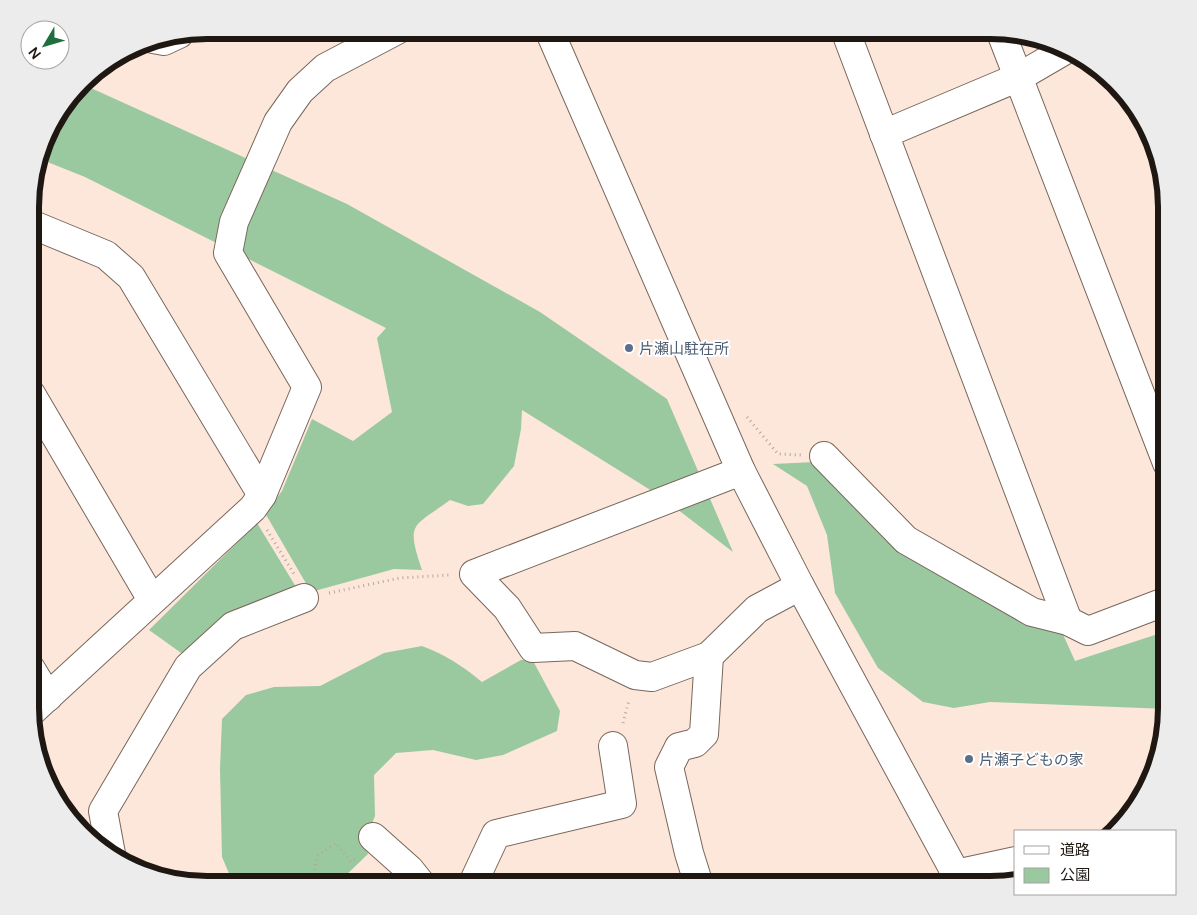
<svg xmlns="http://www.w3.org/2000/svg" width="1197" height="915" font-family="Manrope,'Noto Sans JP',sans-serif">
<rect width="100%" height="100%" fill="#fce7da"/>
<g fill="#9ac9a0">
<path d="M82,84l265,120 193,108 127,87 66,153 -73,-56 -138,-86 -1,19 -7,37 -31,38 -15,2 -18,-6c-38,28 -44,22 -28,70l-28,-1 -83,23 -46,-79 17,-22 30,-72 41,22 39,-29 -15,-74 9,-10 -301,-151 -45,-18 13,-41z"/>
<path d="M815,462l246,168 14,31 92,-30v78l-177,-7 -36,6 -31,-6 -45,-34 -43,-75 -8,-58 -20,-49 -34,-22z"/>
<path d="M257,523l39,64 -54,20 -51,53 -42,-30z"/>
<path d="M422,646c22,8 41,20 60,36l39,-22 11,-1 28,52 -3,20 -54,24 -27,5 -43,-10 -37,3 -22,22 1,41 -10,24 3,14 -26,25 1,6h-109l-12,-28 -2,-88 2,-50 24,-24 28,-8 46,-1 64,-33z"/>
</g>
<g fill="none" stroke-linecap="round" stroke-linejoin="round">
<g stroke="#79675b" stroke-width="30">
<g id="minor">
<path d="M549,30l192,441 59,115 162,299"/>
<path d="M845,30l223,591"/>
<path d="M1000,30l167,433"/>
<path d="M153,39l11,2 15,-7"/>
<path d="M884,134l135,-57 48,-28"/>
<path d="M31,224l75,31 25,22 131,218"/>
<path d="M31,394l121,206"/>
<path d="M824,456l82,84 126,72 36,9 20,10 79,-30"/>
<path d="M741,471l-267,103 33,34 26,40 42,-2 60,29 17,2 57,-21 48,-47 43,-23"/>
<path d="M31,669l17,28"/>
<path d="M30,713l223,-205 9,-13 45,-108 -79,-134 6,-31 44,-100 22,-31 25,-23 72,-38"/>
<path d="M373,837l37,33 12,15"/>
<path d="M111,854l-8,-43 85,-144 45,-41 71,-28"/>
<path d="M956,874l60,-13"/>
<path d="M474,885v-4l22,-47 126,-30 -9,-58"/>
<path d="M699,885l-10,-32 -20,-86 10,-20 16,-4 9,-9 5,-78"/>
</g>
</g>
<g stroke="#b7a79c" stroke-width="3" stroke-dasharray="1 4" stroke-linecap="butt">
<path d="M747,417l31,37 23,1"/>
<path d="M267,530l27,44"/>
<path d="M329,593l71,-15 49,-3"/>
<path d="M623,723l6,-23"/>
<path d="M313,885l4,-29 19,-13 15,19 6,-4"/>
</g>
<use href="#minor" stroke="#fff" stroke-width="28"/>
</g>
<g fill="#5c6f8a" stroke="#fff" stroke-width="2">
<circle cx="629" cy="348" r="5"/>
<circle cx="969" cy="759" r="5"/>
</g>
<g text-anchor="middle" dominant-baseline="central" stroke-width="4" stroke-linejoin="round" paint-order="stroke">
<g font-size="15" fill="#4e5e75" stroke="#fff" text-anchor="start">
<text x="639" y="348">片瀬山駐在所</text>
<text x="979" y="759">片瀬子どもの家</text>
</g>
</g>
<path d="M0 0H1197V915H0ZM207 39H990A168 168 0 0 1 1158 207V708A168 168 0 0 1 990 876H207A168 168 0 0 1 39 708V207A168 168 0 0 1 207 39Z" fill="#edecec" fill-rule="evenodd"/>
<path fill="none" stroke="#1e1712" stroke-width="6" d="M207 39H990A168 168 0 0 1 1158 207V708A168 168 0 0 1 990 876H207A168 168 0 0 1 39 708V207A168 168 0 0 1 207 39Z"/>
<rect x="1014" y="830" width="162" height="65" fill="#ffffff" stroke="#a5a2a0"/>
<rect x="1024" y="846" width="25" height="8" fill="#ffffff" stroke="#a5a2a0"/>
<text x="1060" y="855" font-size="15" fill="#1e1712">道路</text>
<rect x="1024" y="868" width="25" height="15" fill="#9ac9a0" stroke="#a5a2a0"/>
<text x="1060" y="880" font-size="15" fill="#1e1712">公園</text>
<g transform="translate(45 45) rotate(232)"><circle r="24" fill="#ffffff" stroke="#a5a2a0"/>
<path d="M0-4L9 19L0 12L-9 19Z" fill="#1e6e3e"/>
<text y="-8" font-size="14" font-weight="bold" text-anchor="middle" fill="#1e1712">N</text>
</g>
</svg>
